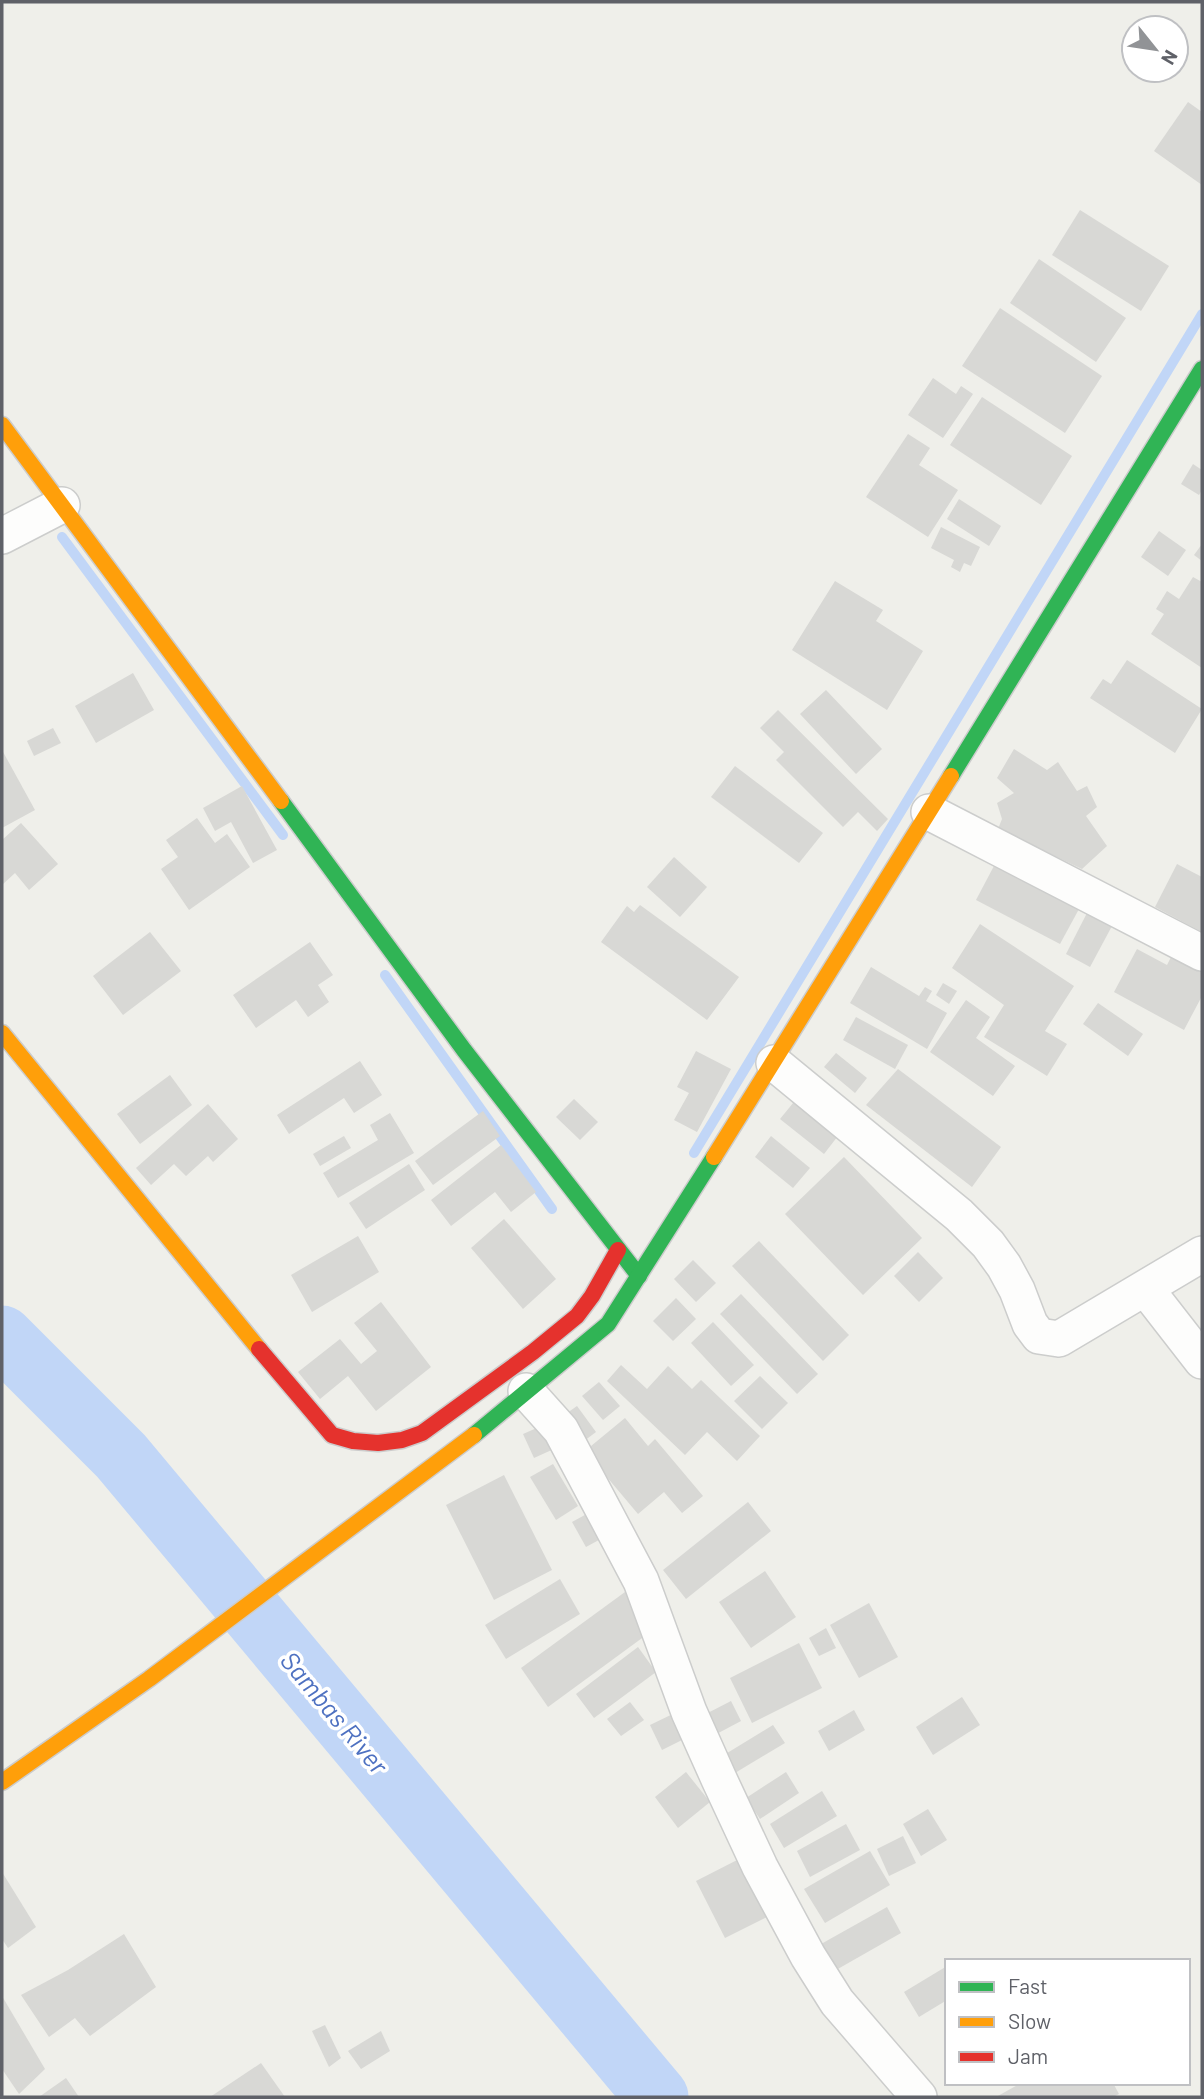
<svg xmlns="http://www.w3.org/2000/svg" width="1204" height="2099" font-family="Barlow,sans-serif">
<rect width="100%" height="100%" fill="#efefea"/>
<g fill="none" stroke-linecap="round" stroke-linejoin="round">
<g stroke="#c1d6f7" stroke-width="10">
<path d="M62,537l221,298"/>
<path d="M385,975l167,234"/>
<path d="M694,1153l508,-839"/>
</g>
<path stroke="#c1d6f7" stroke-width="63" d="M2,1337l119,119 536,641"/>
</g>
<g fill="#d8d8d5">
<path d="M1188,102l14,10v73l-48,-34z"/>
<path d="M1080,210l89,56 -28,45 -89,-56z"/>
<path d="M1039,259l87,59 -30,44 -86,-59z"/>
<path d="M1000,308l102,68 -37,57 -103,-67z"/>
<path d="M933,378l23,16 5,-8 12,8 -30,44 -35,-23z"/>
<path d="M982,397l90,59 -31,49 -91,-60z"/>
<path d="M908,434l22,14 -11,17 39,25 -30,47 -62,-40z"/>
<path d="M1193,464l9,6v20l-3,5 -18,-11z"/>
<path d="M959,499l42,27 -12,20 -42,-27z"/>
<path d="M941,527l39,20 -9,19 -7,-3 -4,9 -9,-5 3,-7 -23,-12z"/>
<path d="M1159,531l27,19 -18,26 -27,-19z"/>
<path d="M1202,544v17l-8,-6z"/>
<path d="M1193,577l9,5v86l-51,-34 13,-20 -8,-5 11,-18 12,8z"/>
<path d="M835,581l48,29 -7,11 47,30 -36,59 -95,-60z"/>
<path d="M1127,660l75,49 -27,44 -85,-55 13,-19 8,5z"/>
<path d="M133,673l21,37 -58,33 -21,-37z"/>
<path d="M826,690l56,59 -26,25 -56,-60z"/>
<path d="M778,710l110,109 -11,12 -19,-19 -15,15 -67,-67 8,-8 -24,-24z"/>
<path d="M53,728l8,15 -27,13 -7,-15z"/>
<path d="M1014,749l33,21 11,-8 19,29 10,-5 10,21 -11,9 21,30 -25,23 -84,-40 4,-10 -5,-16 17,-10 -17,-15z"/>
<path d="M2,750l33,60 -33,18z"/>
<path d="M735,766l88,67 -24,30 -88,-66z"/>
<path d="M242,786l35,64 -24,13 -22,-41 -16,9 -12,-23z"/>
<path d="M197,818l18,25 12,-9 23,33 -61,43 -28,-41 17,-12 -12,-17z"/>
<path d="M21,823l37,41 -29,26 -14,-17 -13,12v-45z"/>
<path d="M674,857l33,30 -27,30 -33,-30z"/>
<path d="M995,864l84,45 -19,35 -84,-44z"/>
<path d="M1177,864l25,13v55l-47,-25z"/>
<path d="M640,905l99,72 -32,43 -106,-78 26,-36 7,6z"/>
<path d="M1087,913l25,13 -22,41 -24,-13z"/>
<path d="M980,924l94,62 -29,45 22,13 -20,32 -63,-39 20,-32 -52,-37z"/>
<path d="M150,932l31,39 -58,44 -30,-39z"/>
<path d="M310,942l23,33 -15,10 11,17 -21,15 -12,-17 -40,28 -23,-33z"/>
<path d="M1137,949l30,16 5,-10 30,16v25l-18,34 -70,-38z"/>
<path d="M871,967l48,29 6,-9 7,4 -6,10 21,12 -20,36 -77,-46z"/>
<path d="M943,983l14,8 -8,13 -13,-9z"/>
<path d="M966,1000l24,17 -14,21 39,28 -22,30 -63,-44z"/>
<path d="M1098,1003l45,31 -15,22 -45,-32z"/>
<path d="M856,1017l52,28 -13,24 -52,-29z"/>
<path d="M696,1051l35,18 -34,63 -23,-12 15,-27 -12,-6z"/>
<path d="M836,1053l31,25 -12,15 -31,-26z"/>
<path d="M360,1061l22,34 -28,18 -10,-15 -55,36 -12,-19z"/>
<path d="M898,1069l103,78 -29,40 -106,-82z"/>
<path d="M170,1075l22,30 -52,39 -23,-30z"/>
<path d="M798,1097l43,35 -17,22 -44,-35z"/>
<path d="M574,1099l24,23 -18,18 -24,-23z"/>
<path d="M208,1104l30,35 -25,23 -5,-6 -22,20 -12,-12 -23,21 -15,-17z"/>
<path d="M483,1111l17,25 -67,49 -18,-24z"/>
<path d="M390,1113l24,40 -76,45 -15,-25 55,-33 -8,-15z"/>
<path d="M344,1136l7,12 -31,18 -7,-12z"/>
<path d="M771,1136l39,32 -17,20 -38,-31z"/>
<path d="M501,1145l35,47 -25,20 -16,-20 -44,34 -20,-26z"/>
<path d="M844,1157l78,81 -59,57 -78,-81z"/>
<path d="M409,1164l16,26 -59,39 -17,-26z"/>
<path d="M504,1219l52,60 -33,30 -52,-61z"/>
<path d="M358,1236l21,36 -67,40 -21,-37z"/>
<path d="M759,1241l90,94 -26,26 -91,-95z"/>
<path d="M918,1252l25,26 -24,24 -25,-26z"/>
<path d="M693,1260l23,23 -20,19 -22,-23z"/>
<path d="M741,1294l77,80 -21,20 -77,-80z"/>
<path d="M676,1298l20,21 -23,22 -20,-20z"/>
<path d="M381,1302l50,65 -55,44 -28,-35 -28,23 -22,-27 42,-33 21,25 16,-13 -23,-28z"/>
<path d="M713,1322l41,43 -23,21 -40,-43z"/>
<path d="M621,1365l26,24 21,-23 24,23 9,-9 59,56 -23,25 -30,-29 -22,23 -78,-74z"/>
<path d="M760,1376l28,27 -26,26 -28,-28z"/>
<path d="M599,1382l21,24 -17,14 -21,-24z"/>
<path d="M577,1406l19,26 -16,12 -20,-26z"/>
<path d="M625,1418l23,28 7,-7 48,57 -21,17 -18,-21 -26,22 -53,-63z"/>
<path d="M546,1424l10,24 -22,10 -11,-24z"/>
<path d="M553,1464l25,42 -22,14 -26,-43z"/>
<path d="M504,1475l48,95 -58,30 -48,-95z"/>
<path d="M748,1502l23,29 -85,68 -23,-29z"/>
<path d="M594,1510l14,25 -22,12 -14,-25z"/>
<path d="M765,1571l31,46 -45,31 -32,-46z"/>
<path d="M560,1579l20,35 -74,45 -21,-34z"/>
<path d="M625,1592l28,38 -105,77 -27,-39z"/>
<path d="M869,1603l29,54 -39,21 -29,-53z"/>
<path d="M826,1628l10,20 -17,8 -10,-18z"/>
<path d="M799,1643l23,45 -70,35 -22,-45z"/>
<path d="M638,1647l18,25 -62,46 -18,-24z"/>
<path d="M962,1697l18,28 -47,30 -17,-28z"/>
<path d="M731,1701l10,20 -32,17 -11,-20z"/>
<path d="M630,1702l14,18 -23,16 -14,-17z"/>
<path d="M681,1710l11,25 -30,15 -12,-25z"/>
<path d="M854,1710l11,20 -36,21 -11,-20z"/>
<path d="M773,1725l12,18 -55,33 -11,-18z"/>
<path d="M686,1772l24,30 -32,26 -23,-31z"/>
<path d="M786,1772l13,21 -39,26 -14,-21z"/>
<path d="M822,1791l15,25 -53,32 -14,-24z"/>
<path d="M928,1809l19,31 -26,16 -18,-32z"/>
<path d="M846,1824l14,26 -50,27 -13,-26z"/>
<path d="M903,1836l13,27 -27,13 -12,-27z"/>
<path d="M870,1851l20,34 -65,38 -21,-34z"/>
<path d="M743,1857l30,57 -48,24 -29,-57z"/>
<path d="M2,1872l34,55 -28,21 -6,-9z"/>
<path d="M887,1907l14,26 -72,41 -15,-26z"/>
<path d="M124,1934l32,53 -66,49 -15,-18 -26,19 -28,-42 47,-25z"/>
<path d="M947,1966v34l-28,17 -15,-25z"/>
<path d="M2,1996l43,73 -26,25 -17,-25z"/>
<path d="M325,2025l16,33 -12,9 -17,-36z"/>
<path d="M381,2031l9,20 -29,18 -13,-18z"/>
<path d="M261,2063l24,34h-75z"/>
<path d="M66,2078l13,19h-40z"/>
<path d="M1021,2083h92l6,11 -6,3h-117z"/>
</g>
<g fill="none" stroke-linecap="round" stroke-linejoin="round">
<g stroke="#cccdcc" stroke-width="38">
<g id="street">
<path d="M2,536l60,-31"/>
<path d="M929,812l273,141"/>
<path d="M774,1063l185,152 29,29 16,22 13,24 13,34 9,12 20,3 143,-85"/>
<path d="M1146,1289l56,72"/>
<path d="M526,1391l35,39 80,151 48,131 30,67 41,88 48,89 29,46 82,95"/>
</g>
</g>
<g stroke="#ccc" stroke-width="19">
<g id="fast">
<path d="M951,776l251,-407"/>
<path d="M281,801l183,249 175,226"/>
<path d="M474,1435l134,-111 106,-167"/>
</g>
</g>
<g stroke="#ccc" stroke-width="19">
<g id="slow">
<path d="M2,425l279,376"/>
<path d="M2,1033l257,316"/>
<path d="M714,1157l237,-381"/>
<path d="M2,1782l147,-103 325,-244"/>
</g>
</g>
<g stroke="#ccc" stroke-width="19">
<path id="jam" d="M259,1349l73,86 21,6 25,2 24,-3 20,-7 111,-81 44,-36 15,-20 26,-46"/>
</g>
<use href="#street" stroke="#fdfdfc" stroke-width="35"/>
<use href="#fast" stroke="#30b455" stroke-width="16"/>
<use href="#slow" stroke="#ff9f0a" stroke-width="16"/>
<use href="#jam" stroke="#e5322d" stroke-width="16"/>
</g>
<g text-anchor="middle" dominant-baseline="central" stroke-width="7" stroke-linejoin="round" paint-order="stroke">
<g font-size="26" font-style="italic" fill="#4e71c1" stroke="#fff">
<text transform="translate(335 1712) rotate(50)">Sambas River</text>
</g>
</g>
<rect width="1204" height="2099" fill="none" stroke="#5f6168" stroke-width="7"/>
<rect x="945" y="1959" width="245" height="126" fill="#ffffff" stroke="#bfc0c3" stroke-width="2"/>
<rect x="959" y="1982" width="35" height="10" fill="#30b455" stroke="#bfc0c3" stroke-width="2"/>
<text x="1008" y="1994" font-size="21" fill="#5f6168">Fast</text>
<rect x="959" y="2017" width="35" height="10" fill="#ff9f0a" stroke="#bfc0c3" stroke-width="2"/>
<text x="1008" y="2029" font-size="21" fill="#5f6168">Slow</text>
<rect x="959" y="2052" width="35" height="10" fill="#e5322d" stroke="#bfc0c3" stroke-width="2"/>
<text x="1008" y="2064" font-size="21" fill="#5f6168">Jam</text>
<g transform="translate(1155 49) rotate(120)"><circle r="33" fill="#ffffff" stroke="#bfc0c3" stroke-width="2"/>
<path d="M0-5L12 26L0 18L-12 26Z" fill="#919396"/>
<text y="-10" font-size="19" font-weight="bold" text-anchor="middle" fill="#5f6168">N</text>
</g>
</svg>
